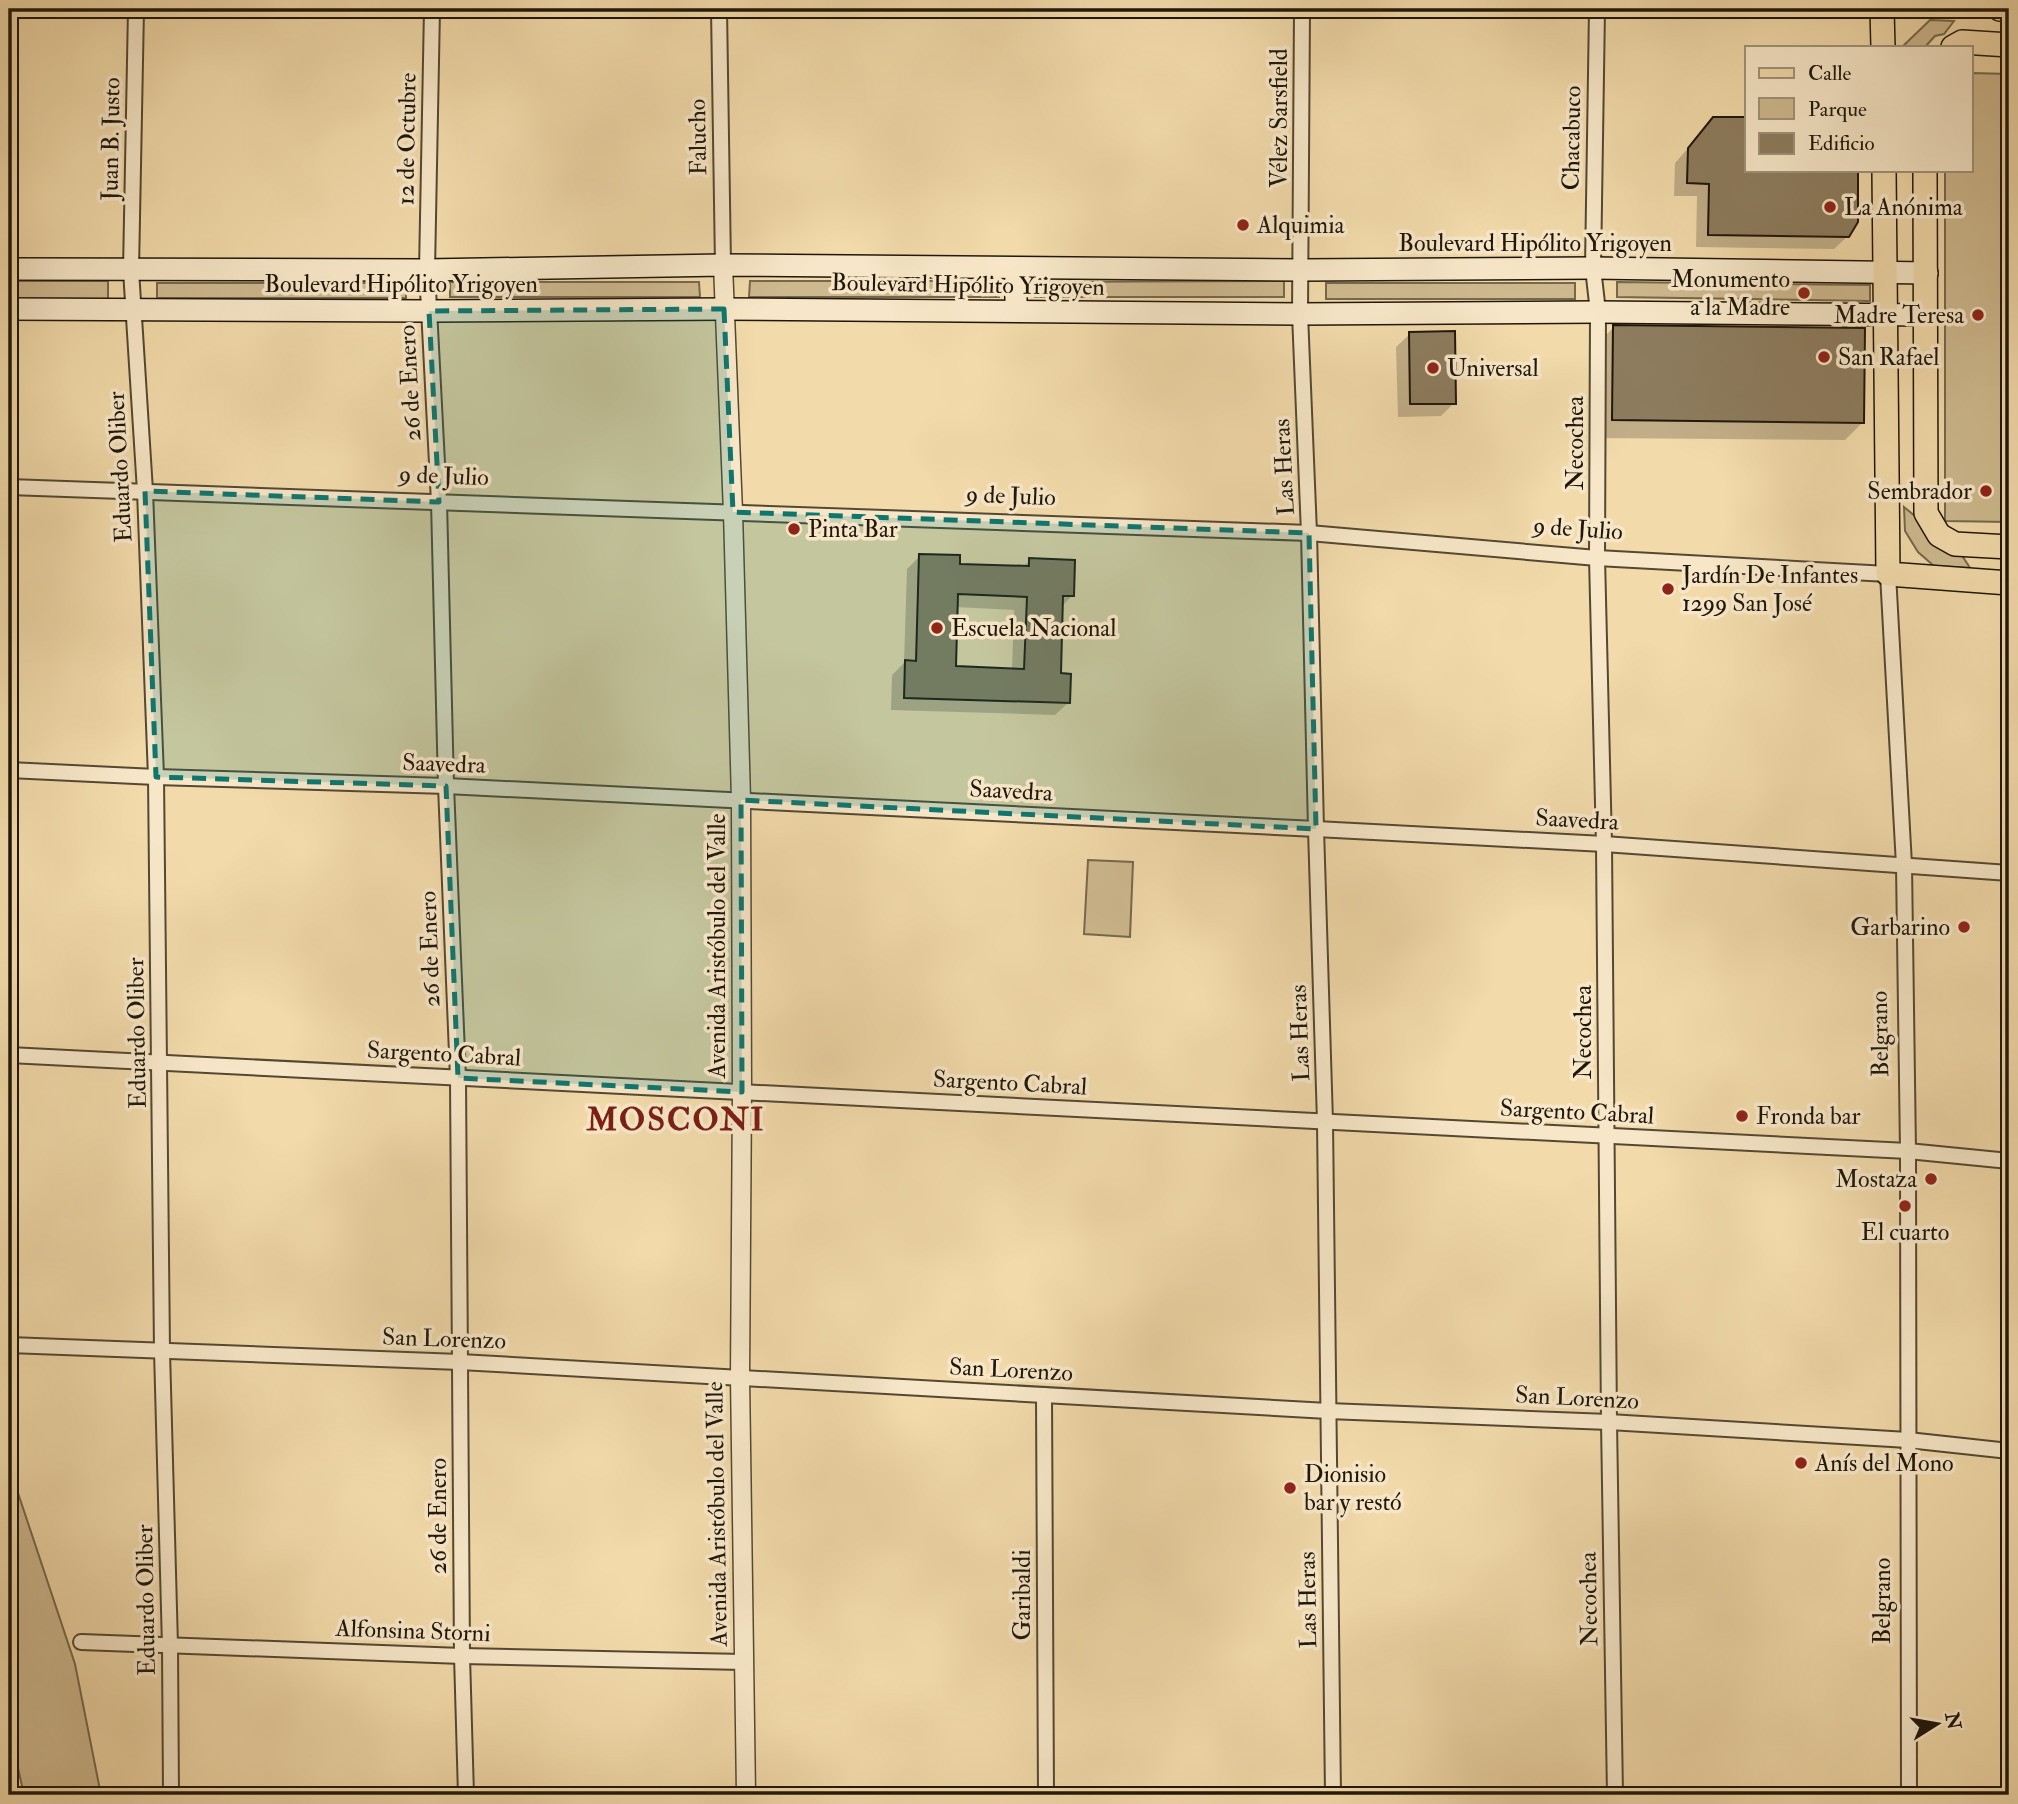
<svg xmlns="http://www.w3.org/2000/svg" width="2018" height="1804" font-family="'IM FELL Double Pica',serif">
<rect width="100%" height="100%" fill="#f2daaa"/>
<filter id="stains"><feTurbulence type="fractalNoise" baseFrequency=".00286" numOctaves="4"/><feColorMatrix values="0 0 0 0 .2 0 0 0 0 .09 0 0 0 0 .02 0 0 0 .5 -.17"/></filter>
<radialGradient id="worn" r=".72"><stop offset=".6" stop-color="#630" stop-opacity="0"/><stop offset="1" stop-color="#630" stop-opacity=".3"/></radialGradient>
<g fill="#ceb98f" stroke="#76684d" stroke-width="2">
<path d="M1930,20l24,1 -10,13 -9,2 -10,11h-23z"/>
<path d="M1971,73l38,1v448l-64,-1v-351h26z"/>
<rect x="9" y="281" width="99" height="20"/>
<path d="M750,281h249v16h-250z"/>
<path d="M1284,281v16h-249v-15z"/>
<path d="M450,282h249l1,15h-250z"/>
<path d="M1617,282l253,3v16l-253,-4z"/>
<rect x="157" y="283" width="249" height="15"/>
<rect x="1326" y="283" width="249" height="16"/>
<path d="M1904,507l57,47 9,14 -36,-2 -16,-14 -13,-21z"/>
<path d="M1088,860l45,2 -3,75 -46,-3z"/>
<path d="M9,1470l6,14 60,180 26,131h-77l-15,-68z"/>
</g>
<g fill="#0003" fill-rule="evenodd">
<path d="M1714,119l33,51h109l1,51 -9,15 -14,13 -138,-2 1,-51h-23l1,-33z"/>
<path d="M1614,327l249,95 -18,18 -250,-2 1,-93z"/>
<path d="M1410,334l44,69 -13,13 -43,1 -2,-70z"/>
<path d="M920,556l38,10 64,2 8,-8 42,36 -11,11 -2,68 10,27 -14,13 -164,-5 1,-35 12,-12 3,-94zM956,607l58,3 -2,60 -58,-2z"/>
</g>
<g fill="#8d7c5e" stroke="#1f170b" stroke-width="2" fill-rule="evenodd">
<path d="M1713,117h34v53h111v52l-9,15 -141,-2 1,-51 -22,-1 1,-35z"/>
<path d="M1613,325l252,3 -1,95 -252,-3z"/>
<path d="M1455,331l1,73h-46l-1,-72z"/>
<path d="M919,554l41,1v9l69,2v-8l46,2 -1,36h-11l-2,77 10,1 -1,29 -166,-5 1,-38 11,1zM958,594l69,3 -3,72 -68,-3z"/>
</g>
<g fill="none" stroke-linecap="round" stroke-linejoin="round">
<g stroke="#544833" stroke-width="18">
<g id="minor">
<path d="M136,9l-5,261 14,221 11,286 6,574 8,295 1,149"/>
<path d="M432,9l-5,261 12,232 7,284 12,292 4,578 4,139"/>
<path d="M719,9l4,256"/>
<path d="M1302,9l-2,305 9,219 7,296 9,293 8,673"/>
<path d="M1597,9l-4,259 5,44 -1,246 7,286 5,578 6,373"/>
<path d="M9,487l1300,46 288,25 291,16 16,291 4,286 1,644"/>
<path d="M9,770l147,7 290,9 870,43 288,15 405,29"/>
<path d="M9,1055l1899,96 101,10"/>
<path d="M9,1345l451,17 868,49 281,11 299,18 101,11"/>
<path d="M1044,1395l2,400"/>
<path d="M81,1642l381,14 282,6"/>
</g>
</g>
<g stroke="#544833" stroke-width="21">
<path id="tertiary" d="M723,265l10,247 8,288 1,292 -2,285 6,418"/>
</g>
<g stroke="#1f170b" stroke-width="24">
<g id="secondary">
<path d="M1016,268v43"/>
<path d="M9,269l418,1 296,-5 578,5 292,-2 334,5"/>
<path d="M9,309l420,2 295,-2 576,5 298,-2 329,3"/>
</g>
</g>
<g stroke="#1f170b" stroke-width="26">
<g id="primary">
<path d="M1882,9l1,38"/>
<path d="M2000,9h9"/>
<path d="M1953,47l9,-5 47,3"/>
<path d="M1884,170l4,404 121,9"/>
<path d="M1925,170l1,343 13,22 16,9 54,3"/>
</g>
</g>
<use href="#minor" stroke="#f7e7c8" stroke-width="14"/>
<use href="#tertiary" stroke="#f7e7c8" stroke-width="18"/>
<use href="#secondary" stroke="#f7e7c8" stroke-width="21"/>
<use href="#primary" stroke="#f2daaa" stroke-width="23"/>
</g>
<path fill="#0f766e" fill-opacity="0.2" stroke="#0f766e" stroke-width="5" stroke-dasharray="14 9" stroke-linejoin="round" d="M724,309l9,203 576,21 7,296 -575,-29 1,292 -284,-14 -12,-292 -290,-9 -11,-286 294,11 -10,-191z"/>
<g fill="#8f2418" stroke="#f7e7c8" stroke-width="2.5">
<circle cx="1830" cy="207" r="7"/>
<circle cx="1243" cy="225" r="7"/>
<circle cx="1804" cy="293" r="7"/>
<circle cx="1978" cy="315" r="7"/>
<circle cx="1824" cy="357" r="7"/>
<circle cx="1433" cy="368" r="7"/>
<circle cx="1986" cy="491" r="7"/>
<circle cx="794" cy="529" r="7"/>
<circle cx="1668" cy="589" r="7"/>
<circle cx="937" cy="628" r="7"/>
<circle cx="1964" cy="927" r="7"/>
<circle cx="1742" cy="1116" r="7"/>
<circle cx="1931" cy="1179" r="7"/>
<circle cx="1905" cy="1206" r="7"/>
<circle cx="1801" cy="1463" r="7"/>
<circle cx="1290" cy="1488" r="7"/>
</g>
<g text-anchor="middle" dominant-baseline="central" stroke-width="7" stroke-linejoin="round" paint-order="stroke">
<g font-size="24" fill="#1f170b" stroke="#f7e7c8">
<text transform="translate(1279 118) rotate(-90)">Vélez Sarsfield</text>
<text transform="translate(698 137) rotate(-91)">Falucho</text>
<text transform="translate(1572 138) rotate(-89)">Chacabuco</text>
<text transform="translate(111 139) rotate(-89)">Juan B. Justo</text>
<text transform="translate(407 139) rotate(-89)">12 de Octubre</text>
<text x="1535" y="243">Boulevard Hipólito Yrigoyen</text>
<text x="401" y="284">Boulevard Hipólito Yrigoyen</text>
<text transform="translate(968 285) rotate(1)">Boulevard Hipólito Yrigoyen</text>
<text transform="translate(410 383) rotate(-93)">26 de Enero</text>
<text transform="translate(1575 443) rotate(-90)">Necochea</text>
<text transform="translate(120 467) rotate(-93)">Eduardo Oliber</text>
<text transform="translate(1284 467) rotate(-93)">Las Heras</text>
<text transform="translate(444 476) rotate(2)">9 de Julio</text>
<text transform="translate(1011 496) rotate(2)">9 de Julio</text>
<text transform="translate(1578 529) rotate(4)">9 de Julio</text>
<text transform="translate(444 764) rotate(2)">Saavedra</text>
<text transform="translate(1011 791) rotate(3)">Saavedra</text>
<text transform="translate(1577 820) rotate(3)">Saavedra</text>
<text transform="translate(717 946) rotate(-90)">Avenida Aristóbulo del Valle</text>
<text transform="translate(430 949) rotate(-92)">26 de Enero</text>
<text transform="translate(1583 1032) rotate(-90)">Necochea</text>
<text transform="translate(137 1033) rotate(-91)">Eduardo Oliber</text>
<text transform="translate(1300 1033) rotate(-92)">Las Heras</text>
<text transform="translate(1880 1034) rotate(-91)">Belgrano</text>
<text transform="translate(444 1054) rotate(3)">Sargento Cabral</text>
<text transform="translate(1010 1083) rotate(3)">Sargento Cabral</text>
<text transform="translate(1577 1112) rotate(3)">Sargento Cabral</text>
<text transform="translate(444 1339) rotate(2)">San Lorenzo</text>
<text transform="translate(1011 1370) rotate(3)">San Lorenzo</text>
<text transform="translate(1577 1398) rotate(3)">San Lorenzo</text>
<text transform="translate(717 1514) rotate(-91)">Avenida Aristóbulo del Valle</text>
<text transform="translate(438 1516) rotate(-90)">26 de Enero</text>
<text transform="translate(1022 1595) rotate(-90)">Garibaldi</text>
<text transform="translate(1589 1599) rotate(-91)">Necochea</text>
<text transform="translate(146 1600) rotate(-91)">Eduardo Oliber</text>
<text transform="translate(1308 1600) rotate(-91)">Las Heras</text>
<text transform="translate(1882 1601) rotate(-90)">Belgrano</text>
<text transform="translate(413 1631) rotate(2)">Alfonsina Storni</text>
</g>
<g font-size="24" fill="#1f170b" stroke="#f7e7c8" text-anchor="start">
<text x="1844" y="207">La Anónima</text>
<text x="1257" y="225">Alquimia</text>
<text x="1790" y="279" text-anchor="end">Monumento<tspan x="1790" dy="28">a la Madre</tspan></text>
<text x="1964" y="315" text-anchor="end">Madre Teresa</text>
<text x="1838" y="357">San Rafael</text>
<text x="1447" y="368">Universal</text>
<text x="1972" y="491" text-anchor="end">Sembrador</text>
<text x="808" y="529">Pinta Bar</text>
<text x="1682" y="575">Jardín De Infantes<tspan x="1682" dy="28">1299 San José</tspan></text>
<text x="951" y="628">Escuela Nacional</text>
<text x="1950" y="927" text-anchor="end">Garbarino</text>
<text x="1756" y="1116">Fronda bar</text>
<text x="1917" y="1179" text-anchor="end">Mostaza</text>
<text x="1905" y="1232" text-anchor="middle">El cuarto</text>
<text x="1815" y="1463">Anís del Mono</text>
<text x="1304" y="1474">Dionisio<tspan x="1304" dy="28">bar y restó</tspan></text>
</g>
<g font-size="32" font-weight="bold" letter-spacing="2" fill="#7a1f14" stroke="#f7e7c8">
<text x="676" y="1120">MOSCONI</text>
</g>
</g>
<rect width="2018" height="1804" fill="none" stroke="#f2daaa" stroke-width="35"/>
<rect x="10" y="10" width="1997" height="1783" fill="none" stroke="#1f170b" stroke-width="3.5"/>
<rect x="18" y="18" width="1983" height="1769" fill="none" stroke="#1f170b" stroke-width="2"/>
<rect x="1745" y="46" width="228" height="126" fill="#f7e7c8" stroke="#a1947c" stroke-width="2"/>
<rect x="1759" y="68" width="35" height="10" fill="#f2daaa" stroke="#a1947c" stroke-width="2"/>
<text x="1808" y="80" font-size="21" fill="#1f170b">Calle</text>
<rect x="1759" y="98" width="35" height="21" fill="#ceb98f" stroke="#a1947c" stroke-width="2"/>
<text x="1808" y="116" font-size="21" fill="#1f170b">Parque</text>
<rect x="1759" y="133" width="35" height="21" fill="#8d7c5e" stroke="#a1947c" stroke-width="2"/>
<text x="1808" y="150" font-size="21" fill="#1f170b">Edificio</text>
<g transform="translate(1937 1724) rotate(79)" stroke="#f7e7c8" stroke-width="5" paint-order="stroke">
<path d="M0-5L12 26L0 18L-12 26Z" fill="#1f170b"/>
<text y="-10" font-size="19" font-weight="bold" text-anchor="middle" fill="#1f170b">N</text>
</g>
<rect width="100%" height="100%" filter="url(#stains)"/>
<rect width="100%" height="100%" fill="url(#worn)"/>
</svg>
